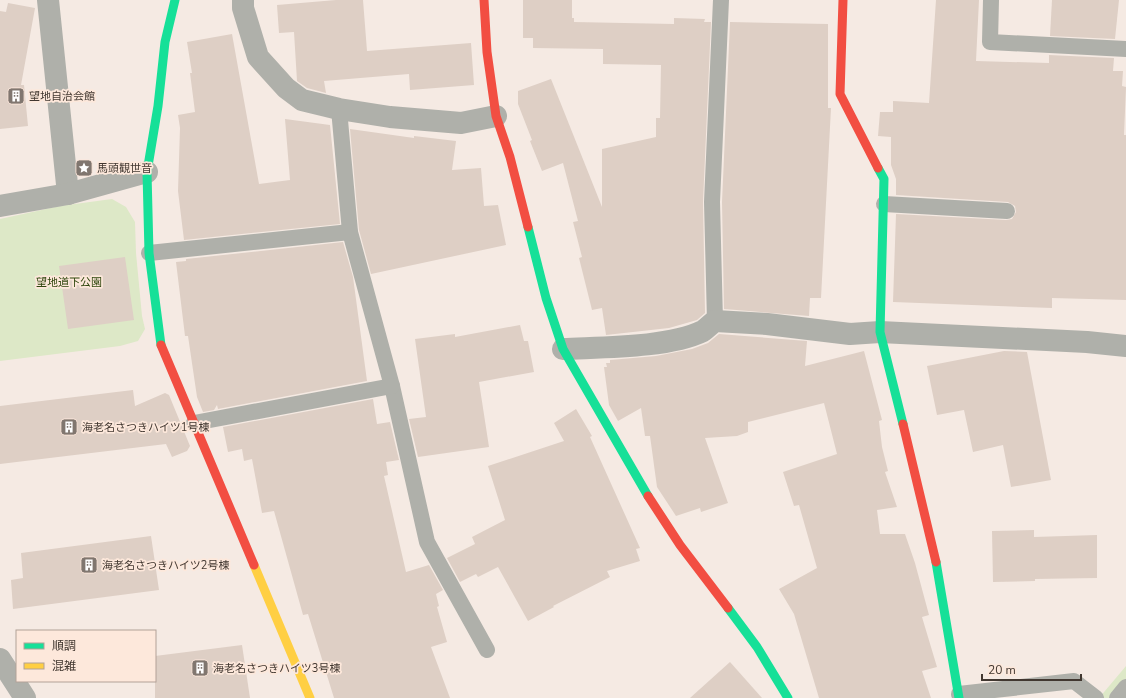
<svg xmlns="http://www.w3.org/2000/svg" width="1126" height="698" font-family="'Nunito Sans','Noto Sans JP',sans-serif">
<rect width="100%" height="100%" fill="#f5eae3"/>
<g fill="#dde8c7">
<path d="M112,199l14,8 9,15 1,31 6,63 3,13 -7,12 -18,5 -120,15v-142l60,-13z"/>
<path d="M1126,666v32h-27z"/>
</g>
<g fill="#decfc5">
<path d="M336,0h27l4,51 104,-8 3,42 -64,5 -1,-16 -85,7 2,12 -19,-5 -10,-7 -3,-49 -15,1 -2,-28z"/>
<path d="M523,0h49v18h2v4l100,2v-6l31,1 -1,3h7l-8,180 2,111 -8,7 -28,8 -63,7 -4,-27 -10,2 -13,-52 3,-1 -9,-35 5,-1 -15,-58 -21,8 -12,-30 2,-1 -14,-36v-13l33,-12 51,128v-58l54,-12v-19h4l1,-53 -58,-1v-15l-70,-1v-10h-10z"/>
<path d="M936,0h43l-3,61 73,2v-8l65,3 -1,13h10l-1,15 4,1 -2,48h2v165l-74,-2v10l-159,-6 3,-88 110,6 6,-1 4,-7 -1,-6 -7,-4 -112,-7v-16l-5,-14v-28l-13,-1 2,-24h13v-11l36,2z"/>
<path d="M1052,0h67l-4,39 -65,-3z"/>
<path d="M8,3l27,5 -14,77h3l4,41 -28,3v-118l6,1z"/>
<path d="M730,22l98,2v84h3l-10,190h-11l-1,18 -85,-7 -2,-107z"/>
<path d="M232,34l27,150 31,-4 -5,-61 45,6 10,99 -156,16 -6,-49 2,-63 -2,-13 17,-3 -5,-39h2l-5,-31z"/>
<path d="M350,129l64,9v-2l42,5 -4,29 29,-2 3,38 14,-1 8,40 -135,29 -12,-44z"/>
<path d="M343,242l10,35 14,104 -149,28 -1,-4 -3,5 -11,2 -6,-15 -9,-61h-3l-9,-74 10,-1v-2z"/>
<path d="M125,257l9,63 -66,9 -9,-63z"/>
<path d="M520,325l4,16h4l6,31 -55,10 10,65 -71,10 -9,-38 17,-2 -11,-78 40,-5v3z"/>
<path d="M719,334l88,7 -2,25 59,-15 18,69 -3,1 3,26 6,24 -3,1 12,35 -20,3 3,24h25l10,29 14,52 -7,2 15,50 -15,4 9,27h-112l-25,-84 -15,-25 38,-21 -18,-63 -5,1 -11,-34 54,-18 -13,-51 -76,19v10l-11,4 -32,2 23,65 -27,9 -1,-4 -24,8 -19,-29 -7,-51h-5l-4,-28 -23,13 -9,-16 -5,-38h3l-1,-4h4v-3l46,-4 36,-7 16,-6z"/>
<path d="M1004,351l23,1 24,128 -40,7 -8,-42 -30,7 -9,-42 -27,5 -10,-49z"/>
<path d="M133,390l2,16 30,-13 4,2 21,51 -3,5 -15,6 -6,-13 -166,20v-58z"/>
<path d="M373,399l4,25 13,-2 9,38 -13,2 2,13 -4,1 22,96 23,-7 14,25 -7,4 3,12 -2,1 10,35 -16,5 19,51h-116l-26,-84 -5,1 -29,-104 -12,2 -10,-54 -8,2 -2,-12 -14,3 -5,-25z"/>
<path d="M576,409l16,27 -2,1 50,111 -4,1 4,12 -33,10 3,6 -57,29 1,1 -26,14 -30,-54 -20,10 -2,-3 -16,8 -13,-24 28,-14 -3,-7 33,-17 -17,-54 76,-25 -10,-18z"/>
<path d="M1034,530v7l63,-2v43l-62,1v2l-42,1 -1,-51z"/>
<path d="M151,536l8,54 -146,19 -2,-29 12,-2 -2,-25z"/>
<path d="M242,645l8,53h-95v-42z"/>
<path d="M730,662l32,36h-72z"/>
</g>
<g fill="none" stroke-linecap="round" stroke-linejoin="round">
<g stroke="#afb0aa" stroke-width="16">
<path d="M991,0l-1,42 136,7"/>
<path d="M339,109l11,123 42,154 35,156 60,108"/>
<path d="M884,204l123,7"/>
<path d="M149,253l201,-21"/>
<path d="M715,321l-3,-119 9,-202"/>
<path d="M194,423l198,-37"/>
<path d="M959,694l115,-13 22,17"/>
<path d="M1117,698l9,-11"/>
</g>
<g stroke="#afb0aa" stroke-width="22">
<path d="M48,0l20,194"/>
<path d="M243,0v8l15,49 28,31 16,12 37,9 51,8 71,6 35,-7"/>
<path d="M0,206l68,-12 79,-22"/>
<path d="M563,349c39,-2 105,-1 140,-18 4,-3 8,-7 12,-10l52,3 83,10 30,-2 207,10 39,4"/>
<path d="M0,659l25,39"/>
</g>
<g stroke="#16e098" stroke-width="9">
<path d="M878,168l6,11 -4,153 23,92"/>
<path d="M528,227l18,71 17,51 85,147"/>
<path d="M161,345l-12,-92 -2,-81 11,-66 7,-64 10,-42"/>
<path d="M936,562l23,136"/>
<path d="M728,608l29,39 31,51"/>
</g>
<path stroke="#ffcf43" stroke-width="9" d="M254,565l56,133"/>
<g stroke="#f24e42" stroke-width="9">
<path d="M484,0l3,52 9,64 14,41 18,70"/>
<path d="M843,0l-3,94 38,74"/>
<path d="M161,345l93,220"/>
<path d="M903,424l33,138"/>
<path d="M648,496l32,49 48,63"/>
</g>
</g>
<defs>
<g id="building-square" transform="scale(0.9)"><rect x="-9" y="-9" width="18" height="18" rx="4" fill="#80766f" stroke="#fde8db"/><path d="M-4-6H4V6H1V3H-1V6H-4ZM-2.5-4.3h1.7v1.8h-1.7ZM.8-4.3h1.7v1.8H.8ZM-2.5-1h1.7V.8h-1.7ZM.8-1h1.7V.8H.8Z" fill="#fff"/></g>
<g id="sight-square" transform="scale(0.9)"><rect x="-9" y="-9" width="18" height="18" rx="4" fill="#80766f" stroke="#fde8db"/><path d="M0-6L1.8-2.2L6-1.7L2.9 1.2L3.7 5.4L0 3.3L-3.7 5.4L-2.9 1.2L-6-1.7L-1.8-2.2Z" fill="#fff"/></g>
</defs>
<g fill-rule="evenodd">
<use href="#building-square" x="16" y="96"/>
<use href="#sight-square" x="84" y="168"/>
<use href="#building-square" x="69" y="427"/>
<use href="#building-square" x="89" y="565"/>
<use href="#building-square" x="200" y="668"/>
</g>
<g text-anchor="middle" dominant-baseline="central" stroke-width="3.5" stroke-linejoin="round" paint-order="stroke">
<g font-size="11" fill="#413730" stroke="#fde8db" text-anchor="start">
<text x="29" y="96">望地自治会館</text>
<text x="97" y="168">馬頭観世音</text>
<text x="82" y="427">海老名さつきハイツ1号棟</text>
<text x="102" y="565">海老名さつきハイツ2号棟</text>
<text x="213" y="668">海老名さつきハイツ3号棟</text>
</g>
<g font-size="11" fill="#2e460d" stroke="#fde8db">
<text x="69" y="282">望地道下公園</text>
</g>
</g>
<rect x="16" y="630" width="140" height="52" fill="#fde8db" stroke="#b2a197"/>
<rect x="24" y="643" width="20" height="6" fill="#16e098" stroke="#b2a197"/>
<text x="52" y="650" font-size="12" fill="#413730">順調</text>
<rect x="24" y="663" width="20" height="6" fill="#ffcf43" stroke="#b2a197"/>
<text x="52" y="670" font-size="12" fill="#413730">混雑</text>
<path d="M982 674v6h99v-6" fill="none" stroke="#413730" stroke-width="2"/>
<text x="988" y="674" font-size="12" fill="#413730" stroke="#fde8db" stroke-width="3" paint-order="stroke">20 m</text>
</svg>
